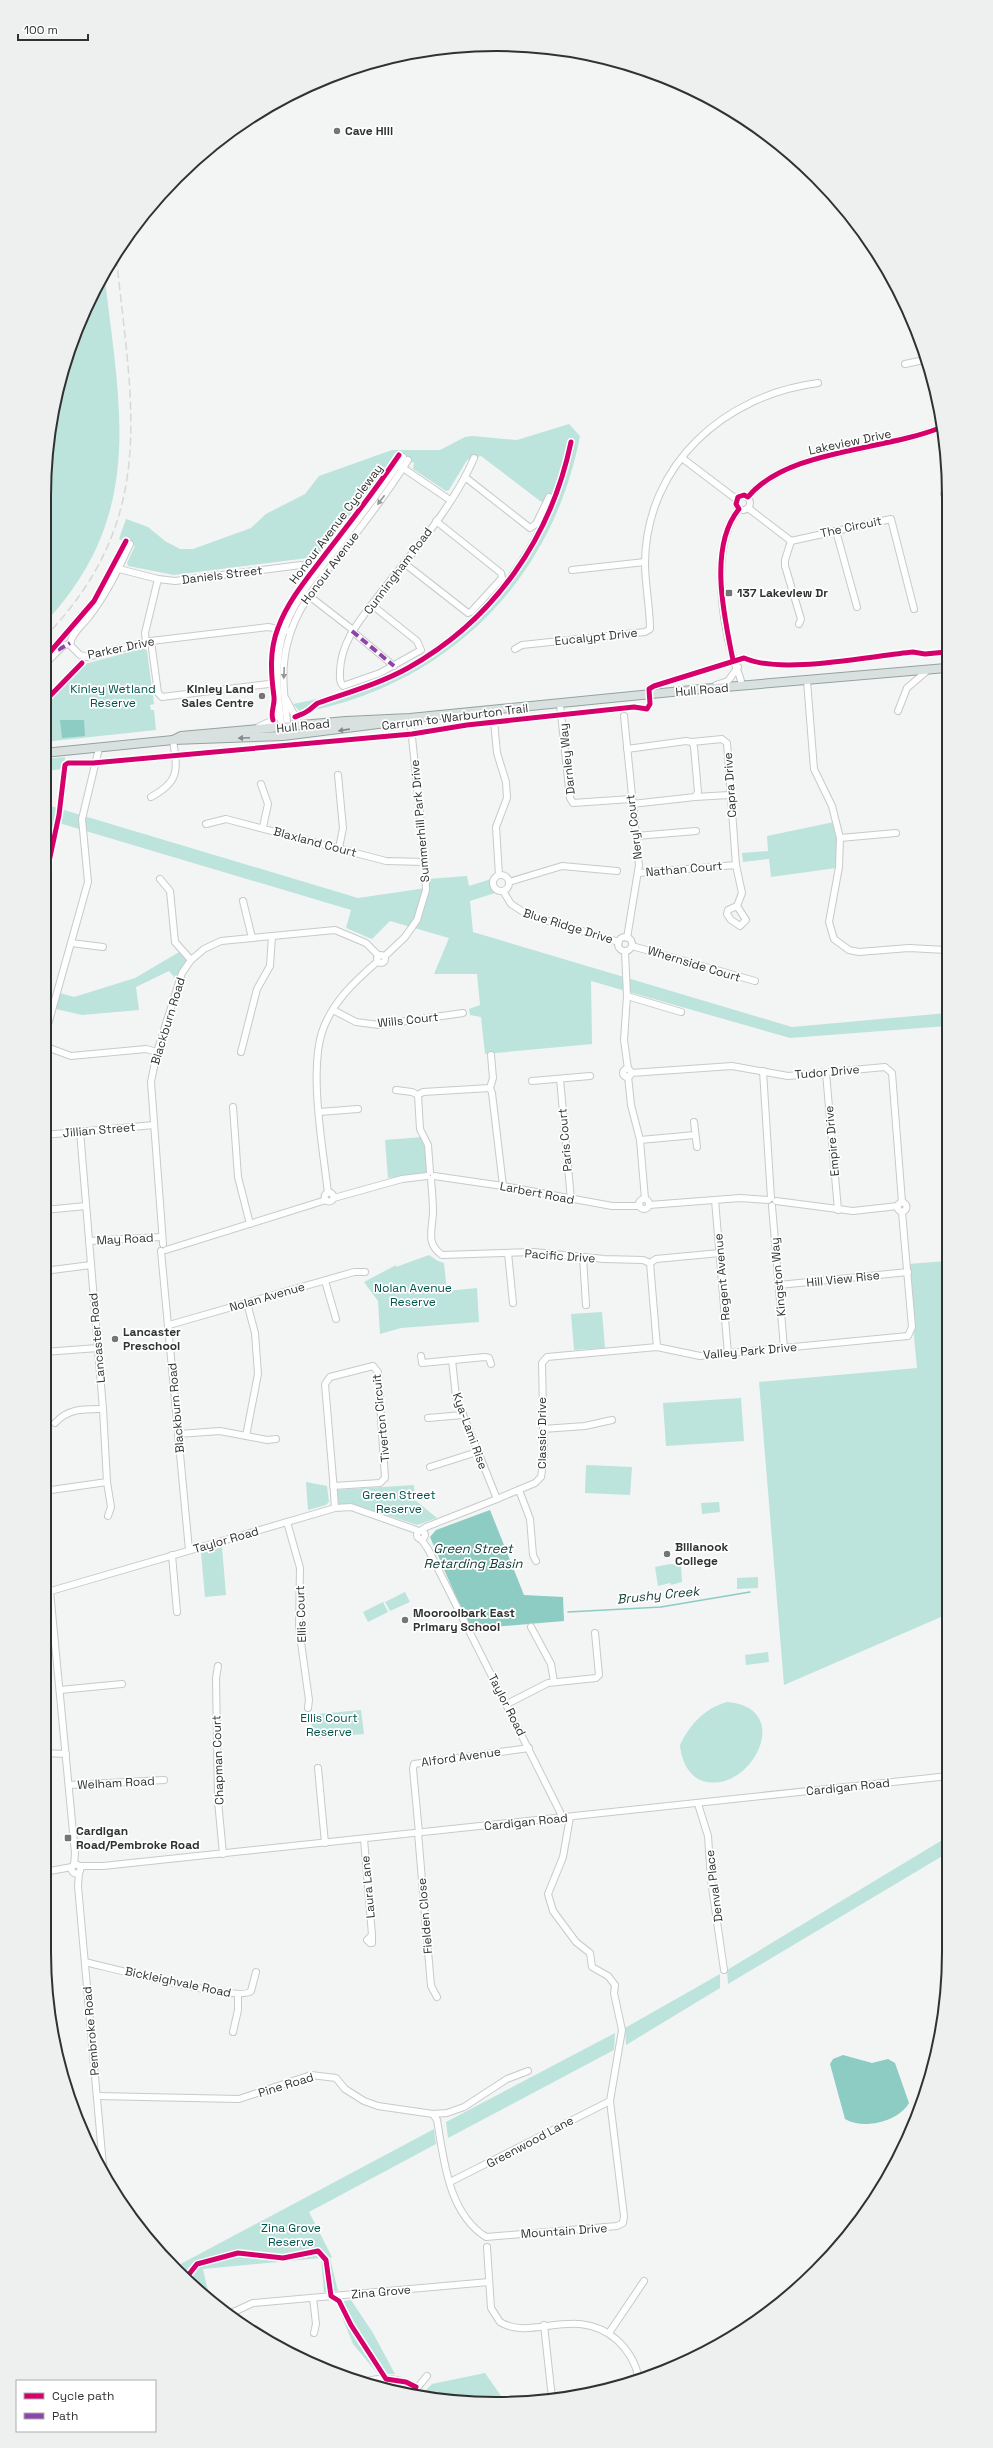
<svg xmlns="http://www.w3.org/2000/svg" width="993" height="2448" font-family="'Space Grotesk',sans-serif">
<rect width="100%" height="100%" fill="#f2f5f4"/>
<g fill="#bde3dd">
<path d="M104,271c15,135 44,242 -60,353v-127l4,-60 20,-86z"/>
<path d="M569,424l11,12c-28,146 -133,249 -279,277l-8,-9c120,-22 206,-89 255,-200l-8,-3 -59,-45 -14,4 -18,30 -3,1 -33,-22 1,-6 -19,-10 -20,30 -59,74 -142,18 -46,-9 -1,-3 8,-17 -16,-7 7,-20 22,8 17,14 15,8h13l58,-21 15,-14 39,-20 14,-18 73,-26h48l25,-13 7,-1 45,4z"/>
<path d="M144,648l3,3 7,53 -4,1 1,5h3l2,20 -112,12v-36l41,-42z"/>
<path d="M65,757l-1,12 -20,2v-12z"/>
<path d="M44,804l314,94 68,-10 1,-9 40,-3 2,10 22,-7v8l4,6 -25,8 3,31 319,95 155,-14v13l-157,12 -199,-57 1,63 -107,10 -4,-37 -11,-2 -1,-6 11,-4 -3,-31h-43l15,-36 -59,-17 -18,18 -26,-11 5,-18 -292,-87 -15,68z"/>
<path d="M834,822l3,21 -1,25 -65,9 -2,-18 -26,3 -1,-9 26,-2 -1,-15z"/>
<path d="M181,951l9,9 -12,21 -9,-10 -33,16 3,23 -57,5 -26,-6 4,-16 14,4 61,-19z"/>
<path d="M422,1137c4,9 9,28 3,37l-37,4 -3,-38z"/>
<path d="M429,1255l9,6 6,2 3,28 30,-3 2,34 -78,6 -21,6 -2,-33 -14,-19 32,-17v2z"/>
<path d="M947,1261l1,353 -164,71 -25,-303 158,-14 -10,-104z"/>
<path d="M602,1312l3,36 -31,2 -3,-36z"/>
<path d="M741,1398l3,43 -78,5 -3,-43z"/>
<path d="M586,1465l46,2 -2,28 -45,-2z"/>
<path d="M306,1482l21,4 2,16 -3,3 -18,5z"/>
<path d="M414,1485l1,15 22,18 -20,7 -55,-18 -24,-3 -2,-14z"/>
<path d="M719,1502l1,10 -18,2 -1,-11z"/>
<path d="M222,1547l4,48 -21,2 -4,-44z"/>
<path d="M670,1564l11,1 1,17 -11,3 -1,-2 -12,3 -3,-19z"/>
<path d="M758,1577v11l-21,1v-11z"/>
<path d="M405,1592l5,10 -20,9 -5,-9z"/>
<path d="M383,1602l5,10 -20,10 -5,-10z"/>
<path d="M768,1652l1,10 -23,3 -1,-10z"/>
<path d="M727,1702c71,6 21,97 -27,78 -13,-6 -19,-22 -20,-35 10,-21 25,-37 47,-43z"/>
<path d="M361,1710l3,24 -46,4 -11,-23z"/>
<path d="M949,1836v16l-221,132 -1,-14z"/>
<path d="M720,1974v14l-94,57 -1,-17z"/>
<path d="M615,2033l-1,17 -166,88 -2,-16z"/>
<path d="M434,2129l2,15 -127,68 23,45 -2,1 8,33 -14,1 -3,-34 -118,11 7,31 -35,-33z"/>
<path d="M351,2300l22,33 22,41h-17l-25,-30 -17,-42z"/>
<path d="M485,2373l21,30 -69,-3 -17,-4 12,-12z"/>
</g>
<g fill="#8cccc3">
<path d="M60,720h24l1,16 -23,2z"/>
<path d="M490,1510l34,85 39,2 1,24 -94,8 -40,-92 6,-7z"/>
<path d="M843,2055l29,8 16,-4 7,4 14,40c-11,19 -46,27 -64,16l-15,-55 3,-5z"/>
</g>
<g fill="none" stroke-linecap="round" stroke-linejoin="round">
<path stroke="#8cccc3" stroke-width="1.5" d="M568,1612l93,-5 89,-15"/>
<g stroke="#c8caca" stroke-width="8">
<g id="minor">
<path d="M905,364l19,-4"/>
<path d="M682,458l54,41"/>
<path d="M400,466l50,34"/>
<path d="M465,477l65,51 6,-4 13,-27"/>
<path d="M944,494h1"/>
<circle cx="743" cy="503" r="7"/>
<path d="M748,497c39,-48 137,-46 194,-70"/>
<path d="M748,508l43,33 100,-22 23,90"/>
<path d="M739,509c-28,34 -18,109 -6,149 3,12 7,14 9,28"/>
<path d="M836,531l21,76"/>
<path d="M791,541l-6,19v6l16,53 -2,5"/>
<path d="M130,544c-12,26 -24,51 -42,74 -6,7 -20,19 -17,28l9,9 7,2 64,-16 117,-14 22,4"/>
<path d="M404,563l64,50 3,-1 31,-34 -1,-5 -65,-52"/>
<path d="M119,569l39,10 17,2 126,-16 10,1 10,6"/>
<path d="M572,570l73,-8"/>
<path d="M308,595l45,35"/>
<path d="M372,605l45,36 4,9 -41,23 -37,13c-4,-4 -3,-9 -3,-15 1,-29 19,-50 36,-72 34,-45 76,-89 98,-141"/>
<path d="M352,631l42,35"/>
<path d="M151,641l7,52 4,4 115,-14"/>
<path d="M146,642l-1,-9 13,-54"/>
<path d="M515,649l7,-4 123,-13 5,-3c0,-22 -5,-44 -5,-66 1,-99 80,-168 173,-180"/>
<path d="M44,665l19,-19 7,-3"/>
<path d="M807,681l7,88 18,37 8,32 -1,29 -10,55 5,17 15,11 10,2 50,-4 37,2"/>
<path d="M716,685l12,-4 10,-14"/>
<path d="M286,699l14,27"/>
<path d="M560,704l10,94 3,5 58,-4"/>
<path d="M493,710l4,43 9,29 1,16 -11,29 3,48"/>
<path d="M898,711l9,-23 21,-18"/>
<path d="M624,716l15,149 -12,73"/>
<path d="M258,727l15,-7 7,-7"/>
<path d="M288,730c-3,-28 -8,-57 -1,-85 8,-36 31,-63 53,-91 24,-31 48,-61 68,-94"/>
<path d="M282,731c-4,-31 -8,-63 0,-94 9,-34 32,-60 53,-87 23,-31 47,-61 68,-93"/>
<path d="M692,742l30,-3 5,4 9,122 6,28 -5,13 -9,4 -1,4 4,6 9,6 6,-6 -9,-14"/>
<path d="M627,749l59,-8 6,1 2,5 4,45 -3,5 -63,7"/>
<path d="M338,775l5,53 -4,20"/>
<path d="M261,784l7,20 -5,23"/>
<path d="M151,797c30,-16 26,-28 22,-57"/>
<path d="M695,797l34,-2"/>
<path d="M206,824l20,-5 160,42 39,1"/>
<path d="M636,836l60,-5"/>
<path d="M840,838l56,-5"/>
<path d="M638,873l98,-8"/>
<circle cx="501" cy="883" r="8"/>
<path d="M160,879l10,12 5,51 16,18"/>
<path d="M509,882l53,-16 55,5"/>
<path d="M503,891l8,13 17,11 91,27"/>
<path d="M243,901l9,37"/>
<circle cx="625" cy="944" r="7"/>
<path d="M71,943l32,4"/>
<path d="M632,946l123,35"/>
<path d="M625,951l2,45 -3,44 4,29"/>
<circle cx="381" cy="959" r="4"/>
<path d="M384,957l21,-20 12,-17 9,-30 -1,-28 -15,-144"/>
<path d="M627,996l54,16"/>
<path d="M333,1010l23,12 23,3 84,-12"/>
<path d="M44,1039l44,-157 -6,-63 17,-71"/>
<path d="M44,1046l27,10 75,-7 11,3"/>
<path d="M241,1052l16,-63 13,-23 2,-30"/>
<circle cx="627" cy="1073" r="4"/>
<path d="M763,1071l8,127"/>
<path d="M631,1073l101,-7 56,10 97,-9 7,6 10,129"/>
<path d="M826,1073l12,137"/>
<path d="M628,1076l3,29 9,35 5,59"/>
<path d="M560,1079l11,121"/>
<path d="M532,1081l58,-5"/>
<path d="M490,1088l3,-10 -2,-23"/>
<path d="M396,1090l16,2 6,3"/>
<path d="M233,1107l5,70 12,47"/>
<path d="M319,1112l39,-3"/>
<path d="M694,1122l3,25"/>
<path d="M44,1135l110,-10"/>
<path d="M640,1140l55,-5"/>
<path d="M430,1172l-2,-27 -8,-16 -2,-34 5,-3 67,-4 2,5 11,93"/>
<path d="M434,1176l69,10 109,20h28"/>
<path d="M431,1179c1,11 2,23 2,34 -1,18 -7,31 9,42l92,-3 70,7 39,1 7,3 7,84"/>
<circle cx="329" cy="1197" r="4.5"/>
<path d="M328,1193c-5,-44 -19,-120 -6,-161 10,-30 33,-51 56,-71"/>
<path d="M334,1198l68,-19 25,-3"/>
<circle cx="644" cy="1204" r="5"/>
<path d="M715,1200l13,154"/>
<path d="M776,1201l77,10 45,-5"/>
<circle cx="902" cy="1207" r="4.5"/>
<path d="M649,1205l91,-7 28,2"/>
<path d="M772,1206l12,142"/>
<path d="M44,1210l42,-4"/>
<path d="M89,1241l72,-4"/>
<path d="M163,1244l-12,-162 6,-30 25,-79 9,-13 13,-11 17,-8 114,-11 31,13 13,13"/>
<path d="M166,1250l160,-50"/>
<path d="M161,1251l28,299"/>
<path d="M508,1253l5,50"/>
<path d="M583,1257l3,48"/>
<path d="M650,1263l6,-4 64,-6"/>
<path d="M44,1271l47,-6"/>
<path d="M325,1281l11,38"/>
<path d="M779,1285l129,-13"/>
<path d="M169,1325l185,-53h11"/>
<path d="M44,1352l54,-4"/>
<path d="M421,1356l1,7 63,-6 4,1 2,6"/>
<path d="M452,1360l4,37 41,102"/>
<path d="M428,1418l35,-3"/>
<path d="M55,1423c14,-15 29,-14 48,-14"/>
<path d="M543,1429l42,-3 27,-6"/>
<path d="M178,1434l42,-3 47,9 9,-1"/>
<path d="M246,1436l12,-62 -3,-41 -8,-30"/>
<path d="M430,1467l47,-15"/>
<path d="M107,1482l4,25 -3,9"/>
<path d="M333,1486l47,-3 5,-5 -7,-106 -5,-6 -43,11 -5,7 8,95 2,29"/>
<path d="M519,1490l11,29 3,36 3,6"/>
<path d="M44,1491l63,-9 -4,-73 -23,-278"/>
<path d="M287,1522l13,46 -1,60 10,72 -1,8"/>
<circle cx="421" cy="1535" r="4"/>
<path d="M420,1531l6,-4 71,-28 38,-16 6,-6 3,-20 -2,-94 5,-6 110,-10 43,9 208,-20 4,-9 -10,-115"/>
<path d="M421,1539l7,10 135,269"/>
<path d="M172,1555l5,57"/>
<path d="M50,1591l25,262 -1,12"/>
<path d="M44,1593l291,-85 16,-1 68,24"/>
<path d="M531,1627l20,37 3,18"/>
<path d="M218,1666l-2,12 2,123 5,53"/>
<path d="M60,1690l62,-6"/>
<path d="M507,1704l41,-21 48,-5 3,-3 -4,-42"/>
<path d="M44,1753l22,1"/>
<path d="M318,1768l7,75"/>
<path d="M69,1785l95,-5"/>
<path d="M698,1804l10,32 3,44 13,90"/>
<path d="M418,1833l13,153 6,11"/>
<path d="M419,1833l-6,-64 1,-5 115,-16"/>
<path d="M364,1839l8,96v8h-2l-3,-3 5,-5"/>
<circle cx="76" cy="1869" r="4.5"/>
<path d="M80,1866h23l846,-90"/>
<path d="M44,1872l28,-5"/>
<path d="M79,1873l-1,13 26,291"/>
<path d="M85,1962c22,5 156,41 166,29l5,-19"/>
<path d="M233,2032l5,-22v-16"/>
<path d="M97,2096l142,3 72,-24 25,3 9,11 19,12 14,5 55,8 14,-1 17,-6 43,-28 21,-8"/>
<path d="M433,2114l4,6c7,40 11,93 49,117l131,-11 6,-3 1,-7 -14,-115 12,-71 -8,-37 1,-8 -7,-9 -16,-9 -2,-14 -14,-11 -23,-31 -5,-17 15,-37 7,-40"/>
<path d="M450,2182l160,-81"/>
<path d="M487,2247l4,61 9,14c32,20 76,-18 117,18 11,10 19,24 22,39"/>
<path d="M313,2298l3,26 -2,9"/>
<path d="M227,2315l26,-12 236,-21"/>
<path d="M544,2325l8,73"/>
<path d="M609,2333l35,-52"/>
<path d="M362,2383c17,-7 38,-5 54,4"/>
<path d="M412,2394l15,-18"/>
</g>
</g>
<g stroke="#93a2a0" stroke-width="10">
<g id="major">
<path d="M173,740l8,-4 165,-15 64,-3 292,-29 244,-21"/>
<path d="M44,753l129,-13 110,-4 103,-13"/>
</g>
</g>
<use href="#minor" stroke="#fdfefd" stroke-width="6"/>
<use href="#major" stroke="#d9e1e0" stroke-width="8"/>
<path stroke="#d7d7d7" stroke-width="1.5" stroke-dasharray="8 4" stroke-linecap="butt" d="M44,638c117,-121 87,-233 72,-384"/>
<g stroke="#8e44ad" stroke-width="4" stroke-dasharray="8 4" stroke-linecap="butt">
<path d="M352,631l42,35"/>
<path d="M58,650l12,-7"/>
</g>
<g stroke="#fff" stroke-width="8">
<g id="cycleway">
<path d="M44,659l50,-58 32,-60"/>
<path d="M733,660c-9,-44 -25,-113 6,-151l-3,-5 2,-7 6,-2 4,2c39,-48 137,-46 194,-70"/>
<path d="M44,702l38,-39"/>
<path d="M295,717c4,-2 8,-3 11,-5 5,-2 8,-7 12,-9 31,-11 61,-19 90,-35 86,-48 143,-130 163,-226"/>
<path d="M273,720c-3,-7 2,-15 1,-23 -3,-23 -5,-46 4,-69 10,-28 31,-52 49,-76 25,-32 49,-63 72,-97"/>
<path d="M44,885l15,-70 6,-50 3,-2h25l319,-29 55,-9 167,-18 13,2 3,-5 -1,-15 5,-3 90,-28c37,17 125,-2 169,-6l12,2 21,-2"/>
<path d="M186,2278l11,-14 41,-11 45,5 35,-7 8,9 5,36 8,5 12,24 35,54 20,3 10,5 -4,7"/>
</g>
</g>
<use href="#cycleway" stroke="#d6006c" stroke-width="5"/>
</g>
<defs><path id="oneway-solid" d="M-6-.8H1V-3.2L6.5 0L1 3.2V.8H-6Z"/></defs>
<g fill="#969898">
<use href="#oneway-solid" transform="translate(381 500) rotate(127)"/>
<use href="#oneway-solid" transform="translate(284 673) rotate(92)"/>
</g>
<g fill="#848a89">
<use href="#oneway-solid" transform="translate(344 730) rotate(172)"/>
<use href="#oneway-solid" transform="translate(244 738) rotate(178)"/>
</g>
<g fill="#747676" stroke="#fff" stroke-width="1.5">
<circle cx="337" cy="131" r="4"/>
<rect x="725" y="589" width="8" height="8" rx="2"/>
<circle cx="262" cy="696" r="4"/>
<circle cx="115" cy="1339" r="4"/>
<circle cx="667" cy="1554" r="4"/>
<circle cx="405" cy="1620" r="4"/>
<rect x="64" y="1834" width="8" height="8" rx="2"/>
</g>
<g text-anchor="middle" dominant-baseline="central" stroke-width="3.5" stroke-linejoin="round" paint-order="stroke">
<g font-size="12" font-weight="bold" fill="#303232" stroke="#fff" text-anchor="start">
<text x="345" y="131">Cave Hill</text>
<text x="737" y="593">137 Lakeview Dr</text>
<text x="254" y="689" text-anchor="end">Kinley Land<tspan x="254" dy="14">Sales Centre</tspan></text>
<text x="123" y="1332">Lancaster<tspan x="123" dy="14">Preschool</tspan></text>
<text x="675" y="1547">Billanook<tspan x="675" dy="14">College</tspan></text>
<text x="413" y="1613">Mooroolbark East<tspan x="413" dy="14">Primary School</tspan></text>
<text x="76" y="1831">Cardigan<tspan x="76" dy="14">Road/Pembroke Road</tspan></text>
</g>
<g font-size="12" fill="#303232" stroke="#fff">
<text transform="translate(850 442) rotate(-12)">Lakeview Drive</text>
<text transform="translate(336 524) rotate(-53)">Honour Avenue Cycleway</text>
<text transform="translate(851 527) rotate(-12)">The Circuit</text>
<text transform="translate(330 568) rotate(-53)">Honour Avenue</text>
<text transform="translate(398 571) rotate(-53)">Cunningham Road</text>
<text transform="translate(222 575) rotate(-7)">Daniels Street</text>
<text transform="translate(596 637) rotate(-6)">Eucalypt Drive</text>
<text transform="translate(121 648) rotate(-12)">Parker Drive</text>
<text transform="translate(702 690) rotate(-5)">Hull Road</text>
<text transform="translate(455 717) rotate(-7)">Carrum to Warburton Trail</text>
<text transform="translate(303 726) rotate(-6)">Hull Road</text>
<text transform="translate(567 759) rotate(-96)">Darnley Way</text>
<text transform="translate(730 785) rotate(-94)">Capra Drive</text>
<text transform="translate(420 821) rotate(-95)">Summerhill Park Drive</text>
<text transform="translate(634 827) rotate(-97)">Neryl Court</text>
<text transform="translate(315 842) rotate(15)">Blaxland Court</text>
<text transform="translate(684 869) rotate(-5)">Nathan Court</text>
<text transform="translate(568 926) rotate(17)">Blue Ridge Drive</text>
<text transform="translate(694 964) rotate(17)">Whernside Court</text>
<text transform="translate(408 1020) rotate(-6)">Wills Court</text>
<text transform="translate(168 1021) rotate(-73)">Blackburn Road</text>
<text transform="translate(827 1072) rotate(-5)">Tudor Drive</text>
<text transform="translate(99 1130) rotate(-5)">Jillian Street</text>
<text transform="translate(565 1140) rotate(-95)">Paris Court</text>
<text transform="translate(832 1141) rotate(-95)">Empire Drive</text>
<text transform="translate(537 1193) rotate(11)">Larbert Road</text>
<text transform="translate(125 1239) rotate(-3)">May Road</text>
<text transform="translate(560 1256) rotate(4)">Pacific Drive</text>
<text transform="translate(722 1277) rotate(-95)">Regent Avenue</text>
<text transform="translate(778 1277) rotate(-95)">Kingston Way</text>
<text transform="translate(843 1279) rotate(-6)">Hill View Rise</text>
<text transform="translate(267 1297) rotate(-16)">Nolan Avenue</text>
<text transform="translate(97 1338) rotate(-95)">Lancaster Road</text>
<text transform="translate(750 1351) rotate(-5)">Valley Park Drive</text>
<text transform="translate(176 1408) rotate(-95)">Blackburn Road</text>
<text transform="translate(381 1418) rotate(-96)">Tiverton Circuit</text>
<text transform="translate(470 1431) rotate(70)">Kya-Lami Rise</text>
<text transform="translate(542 1433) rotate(-90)">Classic Drive</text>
<text transform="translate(226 1540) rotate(-16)">Taylor Road</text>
<text transform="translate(301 1614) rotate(-92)">Ellis Court</text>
<text transform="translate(507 1705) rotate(63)">Taylor Road</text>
<text transform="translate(461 1757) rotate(-8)">Alford Avenue</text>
<text transform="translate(218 1760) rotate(-92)">Chapman Court</text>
<text transform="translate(116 1783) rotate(-3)">Welham Road</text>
<text transform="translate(848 1787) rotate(-6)">Cardigan Road</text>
<text transform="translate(526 1822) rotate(-6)">Cardigan Road</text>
<text transform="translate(714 1886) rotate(-97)">Denval Place</text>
<text transform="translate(368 1887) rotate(-95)">Laura Lane</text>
<text transform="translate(425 1916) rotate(-95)">Fielden Close</text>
<text transform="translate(178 1982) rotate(12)">Bickleighvale Road</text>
<text transform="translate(91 2031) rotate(-95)">Pembroke Road</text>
<text transform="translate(286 2085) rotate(-17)">Pine Road</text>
<text transform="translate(530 2142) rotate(-28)">Greenwood Lane</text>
<text transform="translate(564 2231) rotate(-4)">Mountain Drive</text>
<text transform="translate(381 2292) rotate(-5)">Zina Grove</text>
</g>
<g font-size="12" fill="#00544c" stroke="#fff">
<text x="113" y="689">Kinley Wetland<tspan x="113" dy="14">Reserve</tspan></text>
<text x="413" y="1288">Nolan Avenue<tspan x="413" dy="14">Reserve</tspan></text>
<text x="399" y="1495">Green Street<tspan x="399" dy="14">Reserve</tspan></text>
<text x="329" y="1718">Ellis Court<tspan x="329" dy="14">Reserve</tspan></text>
<text x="291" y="2228">Zina Grove<tspan x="291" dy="14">Reserve</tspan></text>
</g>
<g font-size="13" font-style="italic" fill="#0f3a34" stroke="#fff">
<text x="473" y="1548">Green Street<tspan x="473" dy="15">Retarding Basin</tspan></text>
<text transform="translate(658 1595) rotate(-6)">Brushy Creek</text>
</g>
</g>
<path d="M0 0H993V2448H0ZM496 51H497A445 445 0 0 1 942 496V1952A445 445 0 0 1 497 2397H496A445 445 0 0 1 51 1952V496A445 445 0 0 1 496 51Z" fill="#eeefef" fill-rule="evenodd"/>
<path fill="none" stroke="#303232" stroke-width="2" d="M496 51H497A445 445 0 0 1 942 496V1952A445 445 0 0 1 497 2397H496A445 445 0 0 1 51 1952V496A445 445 0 0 1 496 51Z"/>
<rect x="16" y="2380" width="140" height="52" fill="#ffffff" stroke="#acadad"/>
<rect x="24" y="2393" width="20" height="6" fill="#d6006c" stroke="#acadad"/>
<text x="52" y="2400" font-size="12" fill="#303232">Cycle path</text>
<rect x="24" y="2413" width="20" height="6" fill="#8e44ad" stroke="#acadad"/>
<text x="52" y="2420" font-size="12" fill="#303232">Path</text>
<path d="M18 34v6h70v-6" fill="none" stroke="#303232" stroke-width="2"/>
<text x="24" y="34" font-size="12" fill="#303232" stroke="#ffffff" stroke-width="3" paint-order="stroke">100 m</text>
</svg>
